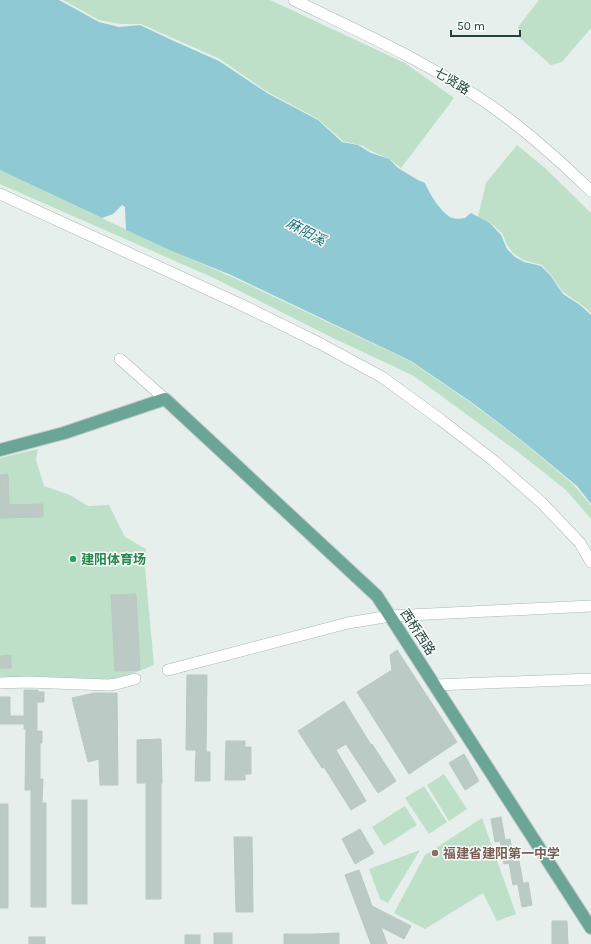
<svg xmlns="http://www.w3.org/2000/svg" width="591" height="944" font-family="Karla,'Noto Sans SC',sans-serif">
<rect width="100%" height="100%" fill="#e6efeb"/>
<g fill="#bfe0c8">
<path d="M63,0h207l135,63 49,35 -53,70 -10,-8 -20,-9 -8,-5 -20,-5 -25,-22 -52,-28 -46,-32 -79,-35h-21l-21,-4z"/>
<path d="M539,0h52v28l-29,34 -11,3 -31,-27 -2,-11z"/>
<path d="M517,145l28,23 46,45v100l-9,-8 -19,-13 -13,-18 -8,-9 -19,-5 -10,-7 -6,-8 -5,-12 -11,-10 -13,-6 8,-34z"/>
<path d="M0,170l146,69 86,38 178,84 64,44 49,37 51,43 17,21v13l-25,-29 -48,-38 -104,-76 -81,-38 -117,-59 -216,-95z"/>
<path d="M38,449l-2,11 8,26 26,9 18,11 21,-1 16,32 21,12 -1,19 9,97 -40,16 -114,-3v-220z"/>
<path d="M444,774l23,35 -18,12 -22,-36z"/>
<path d="M424,786l23,36 -18,12 -24,-36z"/>
<path d="M405,806l12,19 -33,21 -12,-19z"/>
<path d="M482,818l34,96 -19,7 -14,-28 -58,36 -31,-16 31,-58z"/>
<path d="M420,850l-32,53 -8,-4 -11,-30z"/>
</g>
<path fill="#8ec9d4" d="M0,0h59l40,22 20,5 21,-2 36,17 43,19 48,32 51,27 24,22 16,3 13,8 18,6 9,9 20,12 7,3c4,10 16,30 27,35 4,1 9,1 13,0l6,-5 19,10 11,12 6,14 8,8 9,5 17,4 9,9 13,19 17,11 11,10v189l-14,-18 -52,-43 -51,-39 -63,-43 -180,-86 -59,-24 -46,-21 -1,-23 -3,-2 -9,9 -11,4 -102,-48z"/>
<g fill="#bbcac4" stroke="#b8c9c2">
<path d="M8,474l1,31 34,-1v13l-43,1v-43z"/>
<path d="M136,594l4,76 -25,1 -4,-76z"/>
<path d="M397,650l60,92 -48,32 -52,-82 35,-22 -2,-15z"/>
<path d="M11,655v13h-11v-12z"/>
<path d="M187,675h20l-1,77h4v29h-15l1,-31h-10z"/>
<path d="M24,690h14v2h6v10h-7v29h5v12h-2v36h3l-1,24h4v104h-15v-117h-6l1,-61h-2v-5h-24v-27h10v19h14z"/>
<path d="M94,693h23l1,92h-18l-1,-26 -11,3 -16,-64z"/>
<path d="M344,701l27,44 1,-1 24,37 -18,12 -32,-49 -10,6 30,51 -15,9 -27,-43 -2,1 -24,-37z"/>
<path d="M161,739l1,44h-1v116h-15v-116h-9v-43z"/>
<path d="M226,741h19v6h6v27h-6v6h-20z"/>
<path d="M464,754l15,27 -14,9 -16,-27z"/>
<rect x="72" y="800" width="15" height="104"/>
<rect x="0" y="804" width="8" height="104"/>
<path d="M501,817l4,23 5,-1 4,23 -10,2 -4,-23 -5,1 -4,-23z"/>
<path d="M360,829l14,24 -19,11 -13,-25z"/>
<path d="M234,837h18l1,75h-17z"/>
<path d="M519,861l4,22 -10,2 -4,-22z"/>
<path d="M359,870l13,36 39,20 -7,13 -23,-12 6,17h-16l-26,-69z"/>
<path d="M528,882l4,23 -10,2 -4,-22z"/>
<path d="M552,921h15l1,23h-16z"/>
<rect x="214" y="933" width="18" height="11"/>
<path d="M339,933v11h-55v-10h32z"/>
<rect x="185" y="935" width="15" height="9"/>
<rect x="29" y="937" width="16" height="7"/>
</g>
<g fill="none" stroke-linecap="round" stroke-linejoin="round">
<g stroke="#a8b8b2" stroke-width="12">
<g id="minor">
<path d="M294,0c68,33 138,64 200,108 35,25 67,54 97,83"/>
<path d="M0,194l244,112 75,37 63,34 59,43 53,41 47,41 39,41 11,19"/>
<path d="M120,359l45,40"/>
<path d="M168,670l180,-47 42,-7 201,-10"/>
<path d="M0,683l27,-1 81,3 8,-1 19,-5"/>
<path d="M435,685l156,-6"/>
</g>
</g>
<g stroke="#c2cac8" stroke-width="14">
<path id="major" d="M0,450l64,-17 101,-34 212,197 214,332"/>
</g>
<use href="#minor" stroke="#fff" stroke-width="11"/>
<use href="#major" stroke="#6aa596" stroke-width="12"/>
</g>
<circle fill="#2e9e5b" stroke="#f7fbf9" stroke-width="1.5" cx="73" cy="559" r="4"/>
<circle fill="#8d6e63" stroke="#f7fbf9" stroke-width="1.5" cx="435" cy="853" r="4"/>
<g text-anchor="middle" dominant-baseline="central" stroke-width="3" stroke-linejoin="round" paint-order="stroke">
<g font-size="13" fill="#24423a" stroke="#f7fbf9">
<text transform="translate(452 81) rotate(31)">七贤路</text>
<text transform="translate(418 632) rotate(57)">西桥西路</text>
</g>
<g font-size="13" font-weight="bold" fill="#27864d" stroke="#f7fbf9" text-anchor="start">
<text x="81" y="559">建阳体育场</text>
</g>
<g font-size="13" font-weight="bold" fill="#785e54" stroke="#f7fbf9" text-anchor="start">
<text x="443" y="853">福建省建阳第一中学</text>
</g>
<g font-size="14" font-style="italic" fill="#1c6f80" stroke="#f7fbf9">
<text transform="translate(306 232) rotate(28)">麻阳溪</text>
</g>
</g>
<path d="M451 30v6h69v-6" fill="none" stroke="#24423a" stroke-width="2"/>
<text x="457" y="30" font-size="12" fill="#24423a" stroke="#f7fbf9" stroke-width="3" paint-order="stroke">50 m</text>
</svg>
